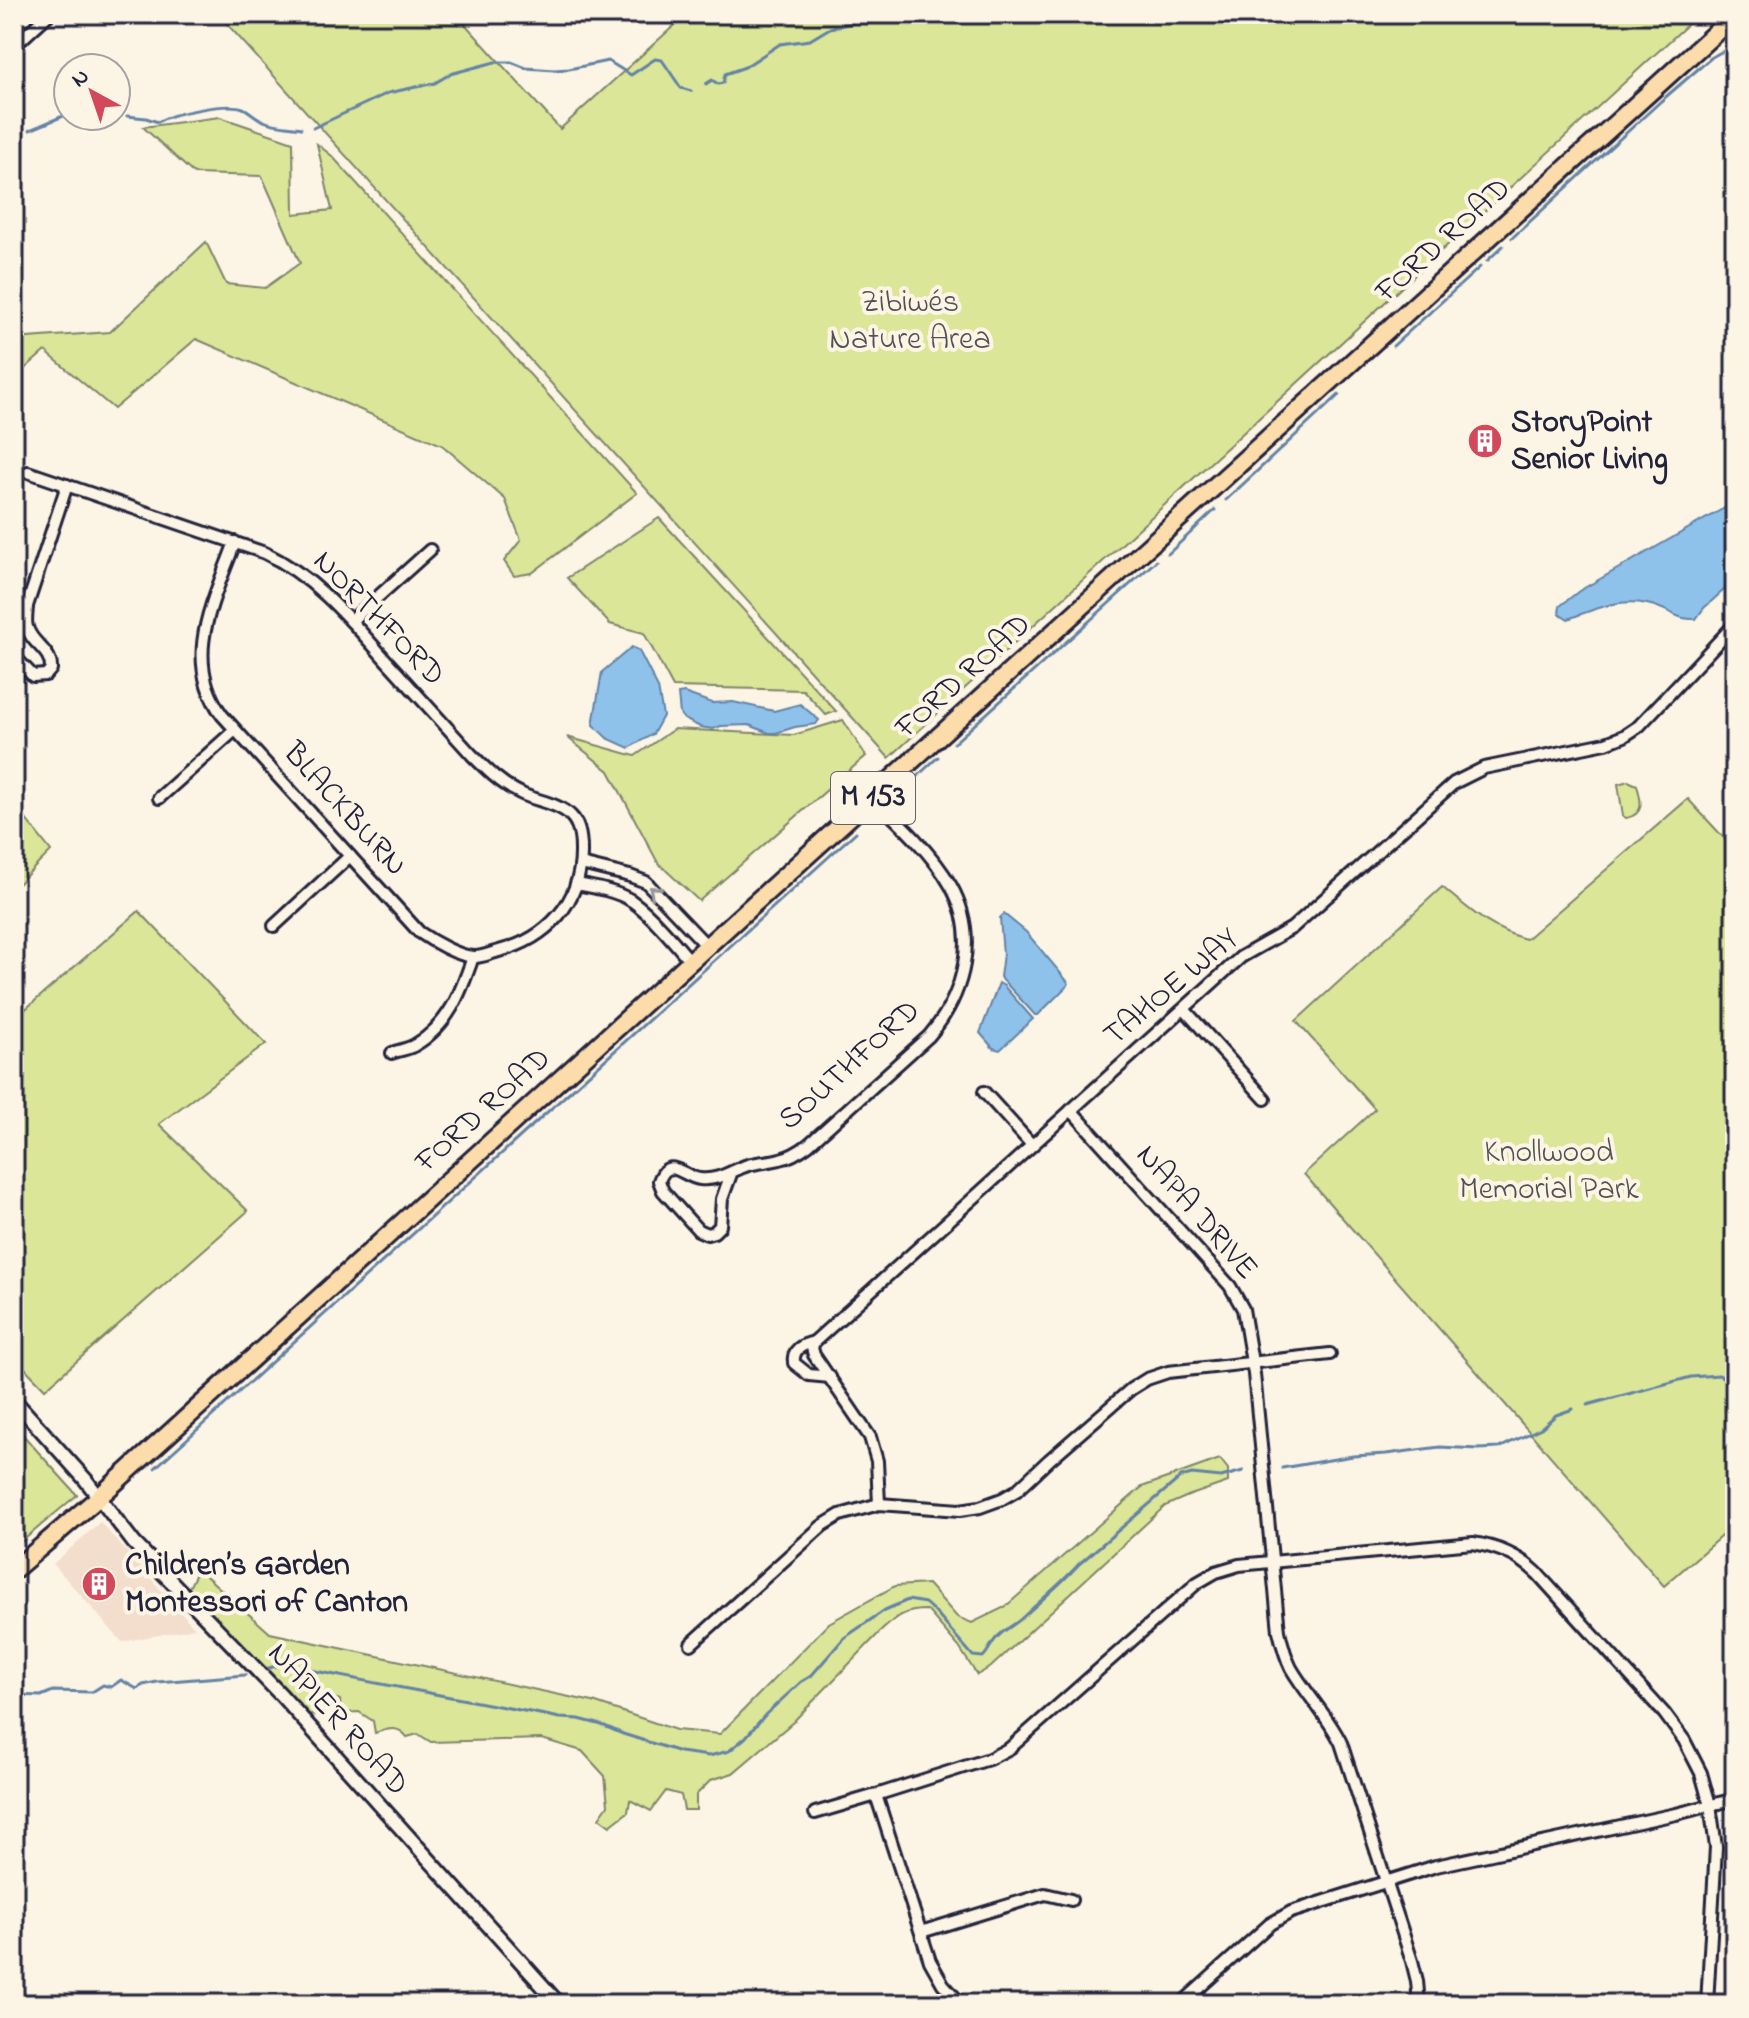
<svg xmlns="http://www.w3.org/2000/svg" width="1749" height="2018" font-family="'Indie Flower',sans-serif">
<rect width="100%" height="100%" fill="#fcf5e5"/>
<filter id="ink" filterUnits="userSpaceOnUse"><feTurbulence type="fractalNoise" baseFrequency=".0125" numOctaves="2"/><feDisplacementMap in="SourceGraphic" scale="16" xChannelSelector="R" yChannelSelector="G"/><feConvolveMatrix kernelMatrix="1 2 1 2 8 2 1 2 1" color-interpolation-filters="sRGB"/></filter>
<g filter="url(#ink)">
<path fill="#f3decd" d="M100,1522l95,106 -73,14 -69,-78z"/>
<g fill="#dbe699" stroke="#7e846a" stroke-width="2">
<path d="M218,14h238l104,115 127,-115h1012l-810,744z"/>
<path d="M220,117l73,25 1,72 38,-4 -15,-66 15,12 305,337 -105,80 -18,3 -10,-15 17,-21 -16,-41 -63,-54 -246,-106 -82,70 -69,-58 -31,27v-39l96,-7 96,-90 20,42 39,4 35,-25 -38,-87 -68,-2 -51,-47z"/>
<path d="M659,518l177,193 -10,4 -23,-25 -130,-3 -29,-54 -34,-9 -43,-46z"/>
<path d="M843,720l23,36 -167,145 -41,-38 -49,-92 -42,-34 68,19 39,-27 120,6z"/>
<path d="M1628,781l9,4c4,15 9,29 -11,33l-3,-2 -5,-32z"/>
<path d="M1688,799l47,51v674l-71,62 -360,-412 71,-65 -79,-88 146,-134c27,22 49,43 84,52z"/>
<path d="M14,804l37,47 -37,37z"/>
<path d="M139,911l127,133 -107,80 89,87 -203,178 -31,-32v-338z"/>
<path d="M14,1425l63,70 -63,53z"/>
<path d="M1220,1459l8,10v13l-40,14 -23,10 -174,161 -14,8 -18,-28 -32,-37c-23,0 -30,6 -47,22l-87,90 -60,51 -22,7 -15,15v15h-12l-3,-15 -15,-4 -15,20 -21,-11 -2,12 -18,14 -11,-8 9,-13 -3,-29 -23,-25 -40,-12 -111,3 -13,-8 -11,3c-9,-12 -19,-8 -32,-4l-2,-12 -14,-9 -18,1 -1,-13 -13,-4 -11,19 -7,-1 -78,-81 -44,-41 11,-23 72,64 323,69 83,28 44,4 109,-111 66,-37 33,-2 29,33 15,6 33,-16 137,-120z"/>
</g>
<g fill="#8ec2eb" stroke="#6382a5" stroke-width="2">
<path d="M1735,502v78l-31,28 -8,11c-19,0 -20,-5 -36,-11 -33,-14 -62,0 -92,11l-9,-6 1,-7 19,-15z"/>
<path d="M632,647l7,4 19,37 5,28 -10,18 -24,14 -22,-10 -14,-13 9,-53z"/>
<path d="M684,693l28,10 21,-1 41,9 26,-7 19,16 -3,4 -21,3 -19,6h-7l-20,-8 -28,1 -8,3 -13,-2 -16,-8 -4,-5 -2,-20z"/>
<path d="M1004,914l22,18 42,50v3l-30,30h-3l-35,-38 3,-23 -3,-36z"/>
<path d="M999,983l5,3 29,33 -33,31 -7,-2 -13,-15z"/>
</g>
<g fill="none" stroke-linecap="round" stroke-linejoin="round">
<g stroke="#6382a5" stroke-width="3">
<path d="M706,84l6,-4 6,4 5,-1 2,-9 20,-7 35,-23 30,-4 20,-12 23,-5 15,-9"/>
<path d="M84,116l13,4 15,-2"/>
<path d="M127,116l19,2 12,4c13,-9 70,-20 85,-14 7,3 13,10 21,13 11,5 25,5 37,7"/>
<path d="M313,128l75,-35 47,-10 15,-9 45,-12h16l15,6 28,2 15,-1 39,-8 23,14 24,-16 7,1 19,28 10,3"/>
<path d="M30,130l38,-16"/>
<path d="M14,139l6,-4"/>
<path d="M1512,238l149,-137 51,-44 9,-5 14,-2"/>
<path d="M1487,261l16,-15"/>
<path d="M1393,346l87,-79"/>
<path d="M1226,500l113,-105"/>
<path d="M1168,554l47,-44"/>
<path d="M954,743l202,-182"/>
<path d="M911,782l27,-25"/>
<path d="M1587,1405l104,-28 28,-2 16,10"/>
<path d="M155,1468l701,-636"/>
<path d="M1282,1468l71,-12 33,-2 54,-7 38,2 21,-1 42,-20 15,-13 17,-6"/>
<path d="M265,1669l15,-4 11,1c90,19 180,34 269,52l19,1 23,6 21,9 57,18 29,4 20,-5 16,-13 21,-24 35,-32 10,-6 33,-38 41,-28 23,-10 17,3 9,8 39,45 10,1c5,-5 7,-11 11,-16 8,-11 20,-15 29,-24 19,-18 39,-34 56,-53l102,-87 11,-3 29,3 22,-6"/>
<path d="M14,1695l27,1 12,-5 39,1 11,-7 8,2 10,-7 16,9 6,-4 14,-3 88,-7"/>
<path d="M1723,1999l12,-2"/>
</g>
<g stroke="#22223b" stroke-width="16">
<g id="minor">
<path d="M14,46l35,-32"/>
<path d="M28,472l237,81c50,24 84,65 120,106 29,32 58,64 87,96 15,15 29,29 48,38 15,8 39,10 51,23 8,8 10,23 10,34 1,52 -34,89 -82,101 -8,2 -17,6 -24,6 -16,0 -43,-16 -56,-25l-197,-217c-41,-57 -8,-115 13,-173"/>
<path d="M14,611l13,-5"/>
<path d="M351,621l79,-71"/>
<path d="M14,656l19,20 13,-1 5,-6c1,-19 -20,-25 -24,-42 -2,-6 0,-15 0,-21l40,-121"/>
<path d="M159,798l76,-68"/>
<path d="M581,864l49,12 16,6 62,65"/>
<path d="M576,884c17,3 41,7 56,17 20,14 43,42 59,61"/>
<path d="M274,926l76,-70"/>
<path d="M1184,1009l81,90"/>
<path d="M392,1053c7,-3 17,-4 23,-8 34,-20 46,-53 58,-88"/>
<path d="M984,1092l48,53"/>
<path d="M1071,1110l159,176 13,23 11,65 25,257c3,13 6,25 12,37 15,26 37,48 50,75l71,218 5,20 2,23"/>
<path d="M731,1174l-9,25 -2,27 -6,6 -7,2 -9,-4 -35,-39 -4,-10c10,-27 25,-3 41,-2 20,2 32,-9 48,-14 11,-3 21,-3 32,-6 10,-2 20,-8 28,-14l121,-109c36,-42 50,-100 22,-150 -18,-32 -52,-64 -78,-88"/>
<path d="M814,1342c-12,3 -22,7 -20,21l15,12 21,2"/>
<path d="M879,1504l-2,-43 -7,-24 -56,-82 -2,-7 2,-6 427,-385 51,-29 162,-145 30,-15 122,-25 18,-7 15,-10 96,-102"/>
<path d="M691,1644l131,-118 18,-11 39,-11 81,6 20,-3 22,-8 14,-8 33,-31 82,-71 16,-10 21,-7 162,-18"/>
<path d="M815,1813l61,-18"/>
<path d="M921,1932l124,-38 26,6"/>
<path d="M961,2004l-18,-20 -13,-23 -54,-166 113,-36 21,-11 187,-165 19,-11 23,-7 234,-22c25,4 45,12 64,30l127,140 20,27 17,33 9,32 6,42 -9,157"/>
<path d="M1181,2004l89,-80 21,-12 145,-46 240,-52 59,-15"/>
</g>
</g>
<g stroke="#22223b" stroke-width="18">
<path id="tertiary" d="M14,1400l71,79 49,64 147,152 278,309"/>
</g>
<g stroke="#22223b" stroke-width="22">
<path id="primary" d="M14,1570l84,-72 1637,-1483"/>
</g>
<use href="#minor" stroke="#fcf5e5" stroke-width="10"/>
<use href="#tertiary" stroke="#fcf5e5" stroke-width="12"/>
<use href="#primary" stroke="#fddcac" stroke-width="16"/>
</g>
<defs><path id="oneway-chevron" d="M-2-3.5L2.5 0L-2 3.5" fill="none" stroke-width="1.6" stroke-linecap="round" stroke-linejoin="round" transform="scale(2)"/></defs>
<use stroke="#9a9698" href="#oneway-chevron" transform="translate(654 891) rotate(-138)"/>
</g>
<defs>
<g id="building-disc" transform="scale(1.8)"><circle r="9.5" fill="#d1495b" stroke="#fcf5e5"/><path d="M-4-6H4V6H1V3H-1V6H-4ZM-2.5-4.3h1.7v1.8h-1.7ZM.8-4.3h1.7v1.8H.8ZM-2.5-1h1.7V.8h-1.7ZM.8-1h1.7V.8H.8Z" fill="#fff"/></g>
</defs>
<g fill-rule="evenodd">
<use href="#building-disc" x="1485" y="441"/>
<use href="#building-disc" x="99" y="1584"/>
</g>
<g text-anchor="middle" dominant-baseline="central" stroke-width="8" stroke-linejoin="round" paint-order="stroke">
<rect fill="#fcf5e5" stroke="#63616e" stroke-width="2" x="831" y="772" width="84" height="52" rx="6"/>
<g font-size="30" font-weight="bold" fill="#22223b">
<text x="873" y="798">M 153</text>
</g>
<g font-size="32" fill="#22223b" stroke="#fcf5e5">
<text transform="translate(1444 241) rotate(-42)">FORD ROAD</text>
<text transform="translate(378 619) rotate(46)">NORTHFORD</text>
<text transform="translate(964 677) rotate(-42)">FORD ROAD</text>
<text transform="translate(344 810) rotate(48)">BLACKBURN</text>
<text transform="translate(1172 988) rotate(-40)">TAHOE WAY</text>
<text transform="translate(850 1066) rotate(-42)">SOUTHFORD</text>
<text transform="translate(484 1111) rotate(-42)">FORD ROAD</text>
<text transform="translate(1196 1213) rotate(49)">NAPA DRIVE</text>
<text transform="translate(337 1720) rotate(48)">NAPIER ROAD</text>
</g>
<g font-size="32" fill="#505352" stroke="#fcf5e5">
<text x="910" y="303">Zibiwés<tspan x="910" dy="37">Nature Area</tspan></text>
<text x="1549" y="1153">Knollwood<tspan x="1549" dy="37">Memorial Park</tspan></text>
</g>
<g font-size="32" font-weight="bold" fill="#22223b" stroke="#fcf5e5" text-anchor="start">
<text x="1511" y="423">StoryPoint<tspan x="1511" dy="37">Senior Living</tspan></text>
<text x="125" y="1566">Children’s Garden<tspan x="125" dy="37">Montessori of Canton</tspan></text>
</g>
</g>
<rect width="1749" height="2018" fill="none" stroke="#fcf5e5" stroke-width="48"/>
<rect x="24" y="24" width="1701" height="1970" fill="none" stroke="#22223b" stroke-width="3" filter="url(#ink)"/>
<g transform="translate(92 92) rotate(320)"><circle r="38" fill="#fcf5e5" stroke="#a5a1a1" stroke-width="2"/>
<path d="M0-6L14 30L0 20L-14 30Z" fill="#d1495b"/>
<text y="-12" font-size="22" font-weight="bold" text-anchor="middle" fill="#22223b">N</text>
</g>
</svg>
